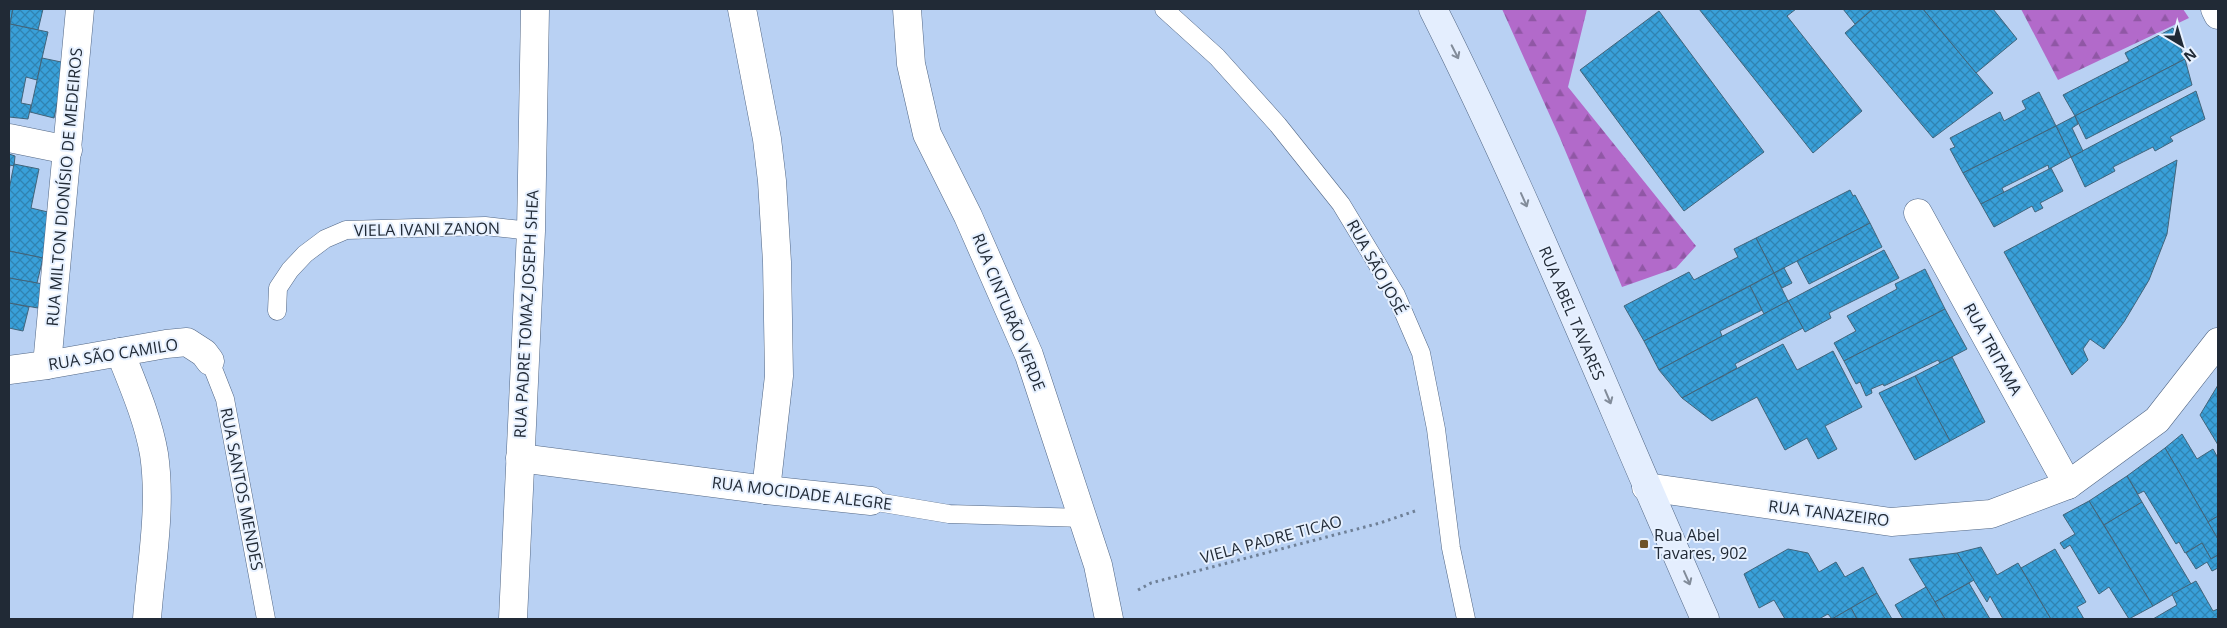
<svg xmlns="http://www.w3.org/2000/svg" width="2227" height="628" font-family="'Open Sans',sans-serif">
<defs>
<pattern id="forest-firs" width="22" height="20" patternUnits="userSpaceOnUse" patternTransform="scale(1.25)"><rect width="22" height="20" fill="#b26aca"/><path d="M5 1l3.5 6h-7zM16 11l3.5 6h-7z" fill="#9057a5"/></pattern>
<pattern id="building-cross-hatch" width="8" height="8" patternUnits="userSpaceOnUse" patternTransform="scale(1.25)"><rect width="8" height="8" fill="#39a0d9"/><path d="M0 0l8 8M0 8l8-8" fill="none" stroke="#3083b1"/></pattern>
</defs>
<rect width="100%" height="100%" fill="#b9d1f3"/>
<g fill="url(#forest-firs)">
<path d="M1502,9h85l-19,78 128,159 -20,22 -54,19 -62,-149z"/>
<path d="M2021,9h162l6,9 -131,62z"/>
</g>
<g fill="url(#building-cross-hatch)" stroke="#41647a">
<path d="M9,9h4l-3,15h-1z"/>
<path d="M13,9h30l-5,21 -28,-6z"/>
<path d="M1699,9h97l-9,7 75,95 -49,42z"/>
<path d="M1843,9h30l-18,15z"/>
<path d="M1873,9h50l70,84 -60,45 -88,-105z"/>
<path d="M1923,9h70l24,30 -41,34z"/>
<path d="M1659,11l105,141 -80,59 -104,-141z"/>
<path d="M10,24l38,8 -11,48 -11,-3 -5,26 10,2 -3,14 -19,-2z"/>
<path d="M2173,28l12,31 -110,57 -12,-21 66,-34 -4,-8z"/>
<path d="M42,58l24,5 -12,55 -24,-6z"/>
<path d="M2185,59l7,26 -106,54 -11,-23z"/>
<path d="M2196,91l9,28 -35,18 3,4 -18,10 -2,-4 -40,20 2,4 -30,16 -14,-30z"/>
<path d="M2039,92l17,34 -93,47 -13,-24 5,-2 -5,-9 50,-26 4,9 22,-12 -4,-8z"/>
<path d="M2075,116l3,8 -6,4 11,23 -12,6 -15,-31z"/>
<path d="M2056,126l15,31 -20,11 -2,1 -1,-4 -46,23 2,5 -23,11 -18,-31z"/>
<path d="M9,154l6,2 -1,10 -4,-1 -1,7z"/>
<path d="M2177,160l-10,74 -18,46 -25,42 -20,27 -14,-10 -7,10 5,11 -16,15 -68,-123z"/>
<path d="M14,164l25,5 -8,39 21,5 -9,45 -34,-7v-61z"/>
<path d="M2051,168l12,23 -23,12 3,5 -8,4 -3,-6 -38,21 -13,-23z"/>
<path d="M1850,190l3,6 2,-1 15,28 -96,50 -18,-35z"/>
<path d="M1870,223l12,24 -73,37 -12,-23z"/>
<path d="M1756,238l18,35 -130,68 -20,-35 65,-34 5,8 44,-23 -4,-8z"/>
<path d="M1884,250l15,28 -70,35 2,5 -26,14 -17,-31z"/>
<path d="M9,251l34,7 -6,25 -28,-5z"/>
<path d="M1784,268l8,15 -10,5 -8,-15z"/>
<path d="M1925,269l20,40 -101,52 -10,-18 22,-12 -9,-15 50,-27 -2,-5z"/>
<path d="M1774,273l14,28 -24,13 -14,-28z"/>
<path d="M9,278l34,6 -5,24 -29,-5z"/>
<path d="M1750,286l12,24 -42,21 2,5 -63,34 -15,-29z"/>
<path d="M1788,301l15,27 -68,36 2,4 -55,30 -23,-28z"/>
<path d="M9,303l20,4 -6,24 -14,-3z"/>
<path d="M1945,309l22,40 -27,14 -2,-3 -54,26 -1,-2 -12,5 1,4 -6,3 -6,-14 -4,2 -12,-23z"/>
<path d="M1783,344l14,26 36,-19 29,56 -37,19 12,23 -19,10 -11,-21 -22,12 -28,-53 -45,24 -30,-23z"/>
<path d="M1952,357l33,65 -35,19 -35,-65z"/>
<path d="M1915,376l35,65 -35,19 -36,-67z"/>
<path d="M2218,385v60l-18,-30z"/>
<path d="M2182,434l15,25 16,-10 5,9v58l-10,6 -43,-74z"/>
<path d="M2165,448l53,91v16l-7,4 -9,-16 -17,10 -6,-11 -3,2 -32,-53 -6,3 -11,-18z"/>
<path d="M2127,476l15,26 -38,23 -15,-24z"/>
<path d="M2089,501l64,105 -24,13 -20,-32 -10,7 -29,-49 -6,4 -4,-6 15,-9 -12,-19z"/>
<path d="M2142,502l49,82 -38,22 -49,-81z"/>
<path d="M2218,516v23l-10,-17z"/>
<path d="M2202,543l9,16 7,-4v13l-6,3 -5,-9 -11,7 -10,-16z"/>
<path d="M1981,547l16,28 21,-12 33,56h-48l-13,-23 -3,6 -30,-49z"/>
<path d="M1788,549l20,4 11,19 17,-10 9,15 18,-10 14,26 -45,26 -4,-5 -9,5h-34l-11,-19 -15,8 -15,-34z"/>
<path d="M2055,549l31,53 -9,5 7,12h-33l-30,-51z"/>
<path d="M1957,553l17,27 -39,22 -26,-43z"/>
<path d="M2196,581l17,30 5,-2v10h-65l24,-14 -5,-11z"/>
<path d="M1969,583l21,36h-45l-10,-17z"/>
<path d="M1926,587l19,32h-42l-8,-14z"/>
<path d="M1877,593l15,26h-35l-6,-11z"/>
<path d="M1851,608l6,11h-25z"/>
</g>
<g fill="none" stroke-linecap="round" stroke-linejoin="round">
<g stroke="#526785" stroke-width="19">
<g id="lane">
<path d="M1164,9l53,48 61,68 63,79 55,91 25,58 15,76 15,119 15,71"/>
<path d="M277,311l1,-23 12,-18 15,-16 20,-15 21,-9 139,-4 46,5"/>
<path d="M210,361l15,38 41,220"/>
<path d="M871,501l78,13 135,4"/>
</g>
</g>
<g stroke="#526785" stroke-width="29">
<g id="street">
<path d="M742,9l25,130 5,42 5,81 2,114 -13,114"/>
<path d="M907,9l4,55 16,70 41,82 61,139 69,210 11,54"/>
<path d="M2215,9l3,6"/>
<path d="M9,138l59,12"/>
<path d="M1918,213l150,272"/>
<path d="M120,352c13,33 28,67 34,102 8,54 -3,111 -7,165"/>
<path d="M47,365l33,-356"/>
<path d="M9,370l38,-5 119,-21 21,-2 17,11 6,8"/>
<path d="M520,458l246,32 105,11"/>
<path d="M1646,487l245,35 100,-8 77,-29 89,-65 61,-78"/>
<path d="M513,619l18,-388 4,-222"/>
</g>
</g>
<g stroke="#526785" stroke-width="29">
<path id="secondary" d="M1433,9c100,199 182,407 272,610"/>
</g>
<path stroke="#6f8097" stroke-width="3" stroke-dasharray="2.5 4" stroke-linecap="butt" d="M1138,590l13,-7 229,-60 35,-12"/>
<use href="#lane" stroke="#fff" stroke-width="18"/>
<use href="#street" stroke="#fff" stroke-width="28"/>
<use href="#secondary" stroke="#e4eefe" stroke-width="28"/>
</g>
<defs><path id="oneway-shaft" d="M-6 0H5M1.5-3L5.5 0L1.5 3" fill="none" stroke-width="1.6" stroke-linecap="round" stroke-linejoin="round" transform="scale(1.25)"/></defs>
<g stroke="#828c9a">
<use href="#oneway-shaft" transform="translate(1455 52) rotate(63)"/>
<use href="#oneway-shaft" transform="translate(1524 200) rotate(66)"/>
<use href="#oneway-shaft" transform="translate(1608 397) rotate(67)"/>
<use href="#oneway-shaft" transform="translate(1687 578) rotate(66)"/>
</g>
<rect fill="#705427" stroke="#e7f1ff" stroke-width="2" x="1639" y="539" width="10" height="10" rx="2.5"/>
<g text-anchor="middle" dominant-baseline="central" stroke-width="4" stroke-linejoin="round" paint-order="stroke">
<g font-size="16" fill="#212a36" stroke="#e7f1ff">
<text transform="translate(64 187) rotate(-85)">RUA MILTON DIONÍSIO DE MEDEIROS</text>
<text transform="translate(427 229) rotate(-1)">VIELA IVANI ZANON</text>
<text transform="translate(1377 267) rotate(61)">RUA SÃO JOSÉ</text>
<text transform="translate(1009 312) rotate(68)">RUA CINTURÃO VERDE</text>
<text transform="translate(1572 313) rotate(67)">RUA ABEL TAVARES</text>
<text transform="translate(526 314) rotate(-87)">RUA PADRE TOMAZ JOSEPH SHEA</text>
<text transform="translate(1993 349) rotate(61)">RUA TRITAMA</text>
<text transform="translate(113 354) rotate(-9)">RUA SÃO CAMILO</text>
<text transform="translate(242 489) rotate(79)">RUA SANTOS MENDES</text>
<text transform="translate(802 493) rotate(7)">RUA MOCIDADE ALEGRE</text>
<text transform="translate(1829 513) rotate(7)">RUA TANAZEIRO</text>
<text transform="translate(1271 539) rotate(-15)">VIELA PADRE TICAO</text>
</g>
<g font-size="16" fill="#212a36" stroke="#e7f1ff" text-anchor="start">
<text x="1654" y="535">Rua Abel<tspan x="1654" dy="18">Tavares, 902</tspan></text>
</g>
</g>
<rect width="2227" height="628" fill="none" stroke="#212a36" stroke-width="20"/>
<g transform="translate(2182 45) rotate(142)" stroke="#e7f1ff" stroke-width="4" paint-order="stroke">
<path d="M0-4L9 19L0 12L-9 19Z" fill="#212a36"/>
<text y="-8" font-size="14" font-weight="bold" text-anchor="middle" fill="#212a36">N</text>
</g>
</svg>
